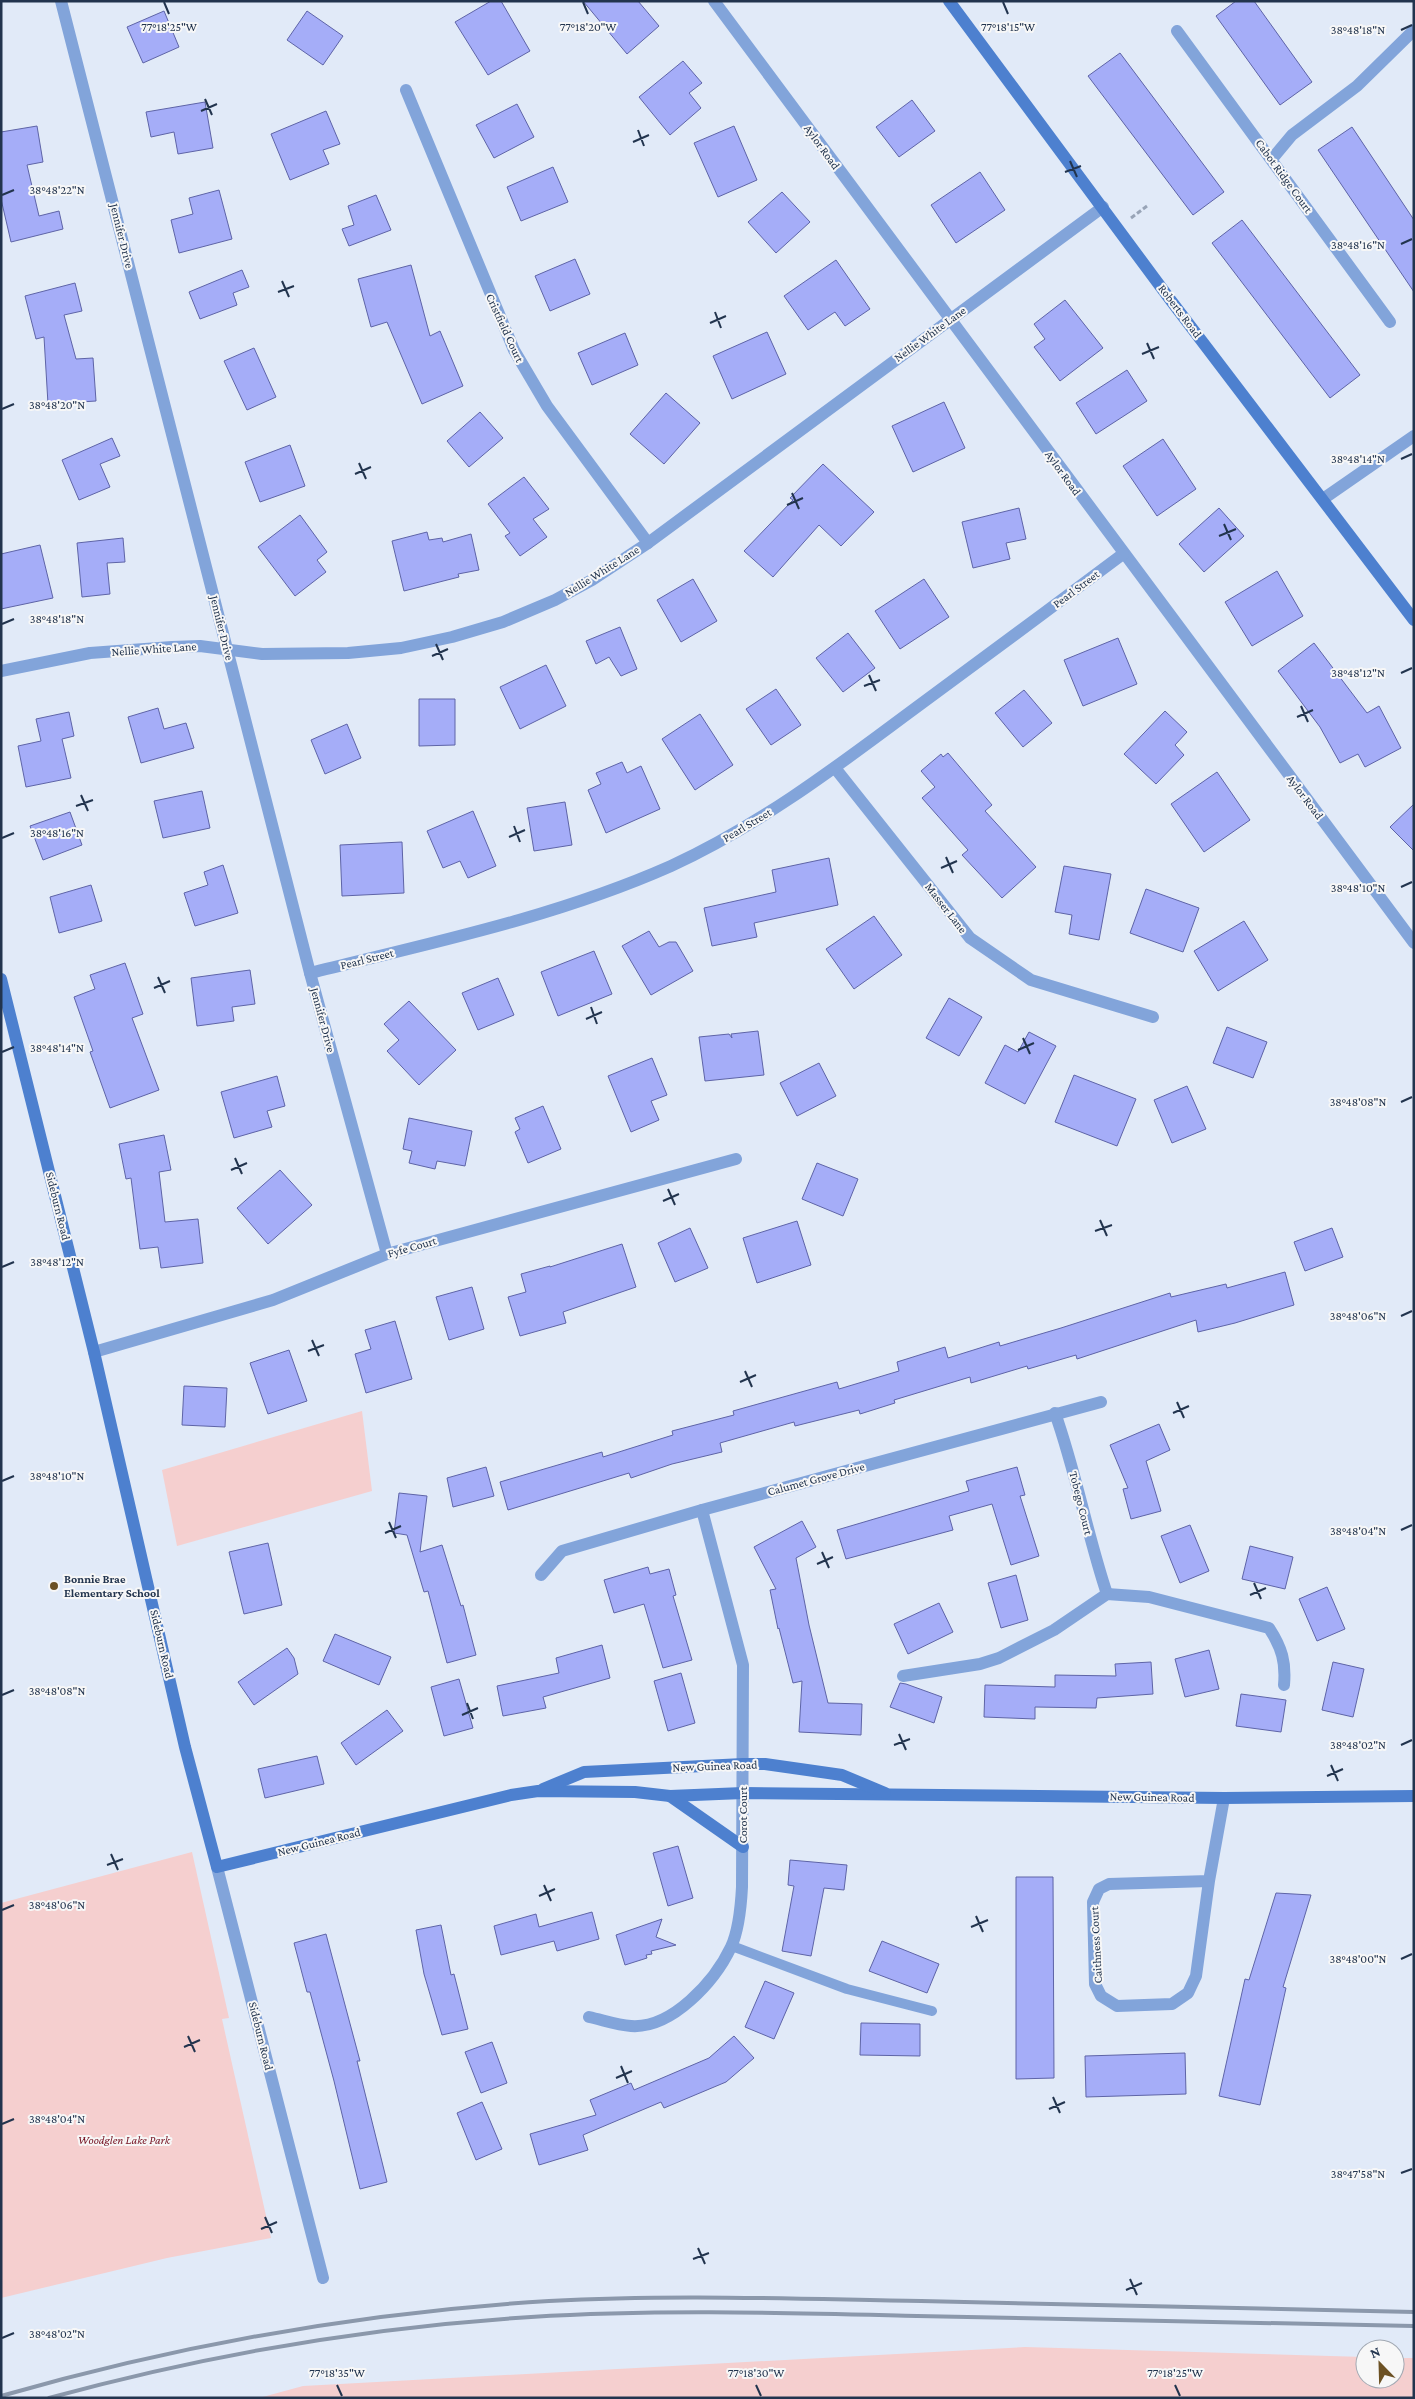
<svg xmlns="http://www.w3.org/2000/svg" width="1415" height="2399" font-family="'Crimson Pro',serif">
<rect width="100%" height="100%" fill="#e1eaf8"/>
<g fill="#f5cfcf">
<path d="M362,1411l10,80 -195,55 -15,-76z"/>
<path d="M192,1852l37,166 -7,1 49,219 -104,20 -166,40v-395z"/>
<path d="M1025,2347l340,10v22h30v-21h19v40h-1155l44,-12z"/>
</g>
<g fill="#a5adf8" stroke="#5e64a7">
<path d="M491,1h10l29,50 -42,24 -33,-53z"/>
<path d="M583,1h55l21,25 -32,28z"/>
<path d="M1236,1h18l58,81 -32,23 -64,-89z"/>
<path d="M164,11l15,36 -36,16 -16,-36z"/>
<path d="M307,11l36,25 -20,29 -36,-25z"/>
<path d="M1120,53l104,139 -31,23 -105,-139z"/>
<path d="M683,61l19,22 -13,10 12,15 -31,27 -31,-38z"/>
<path d="M912,100l23,31 -36,26 -23,-30z"/>
<path d="M205,102l8,46 -35,6 -4,-22 -23,5 -5,-25z"/>
<path d="M517,104l17,33 -40,21 -18,-33z"/>
<path d="M326,111l14,33 -17,6 6,14 -39,16 -19,-46z"/>
<path d="M37,126l6,36 -16,3 12,51 20,-5 4,18 -52,13 -10,-43v-67z"/>
<path d="M734,126l23,54 -39,17 -24,-54z"/>
<path d="M1352,127l62,93v72l-96,-142z"/>
<path d="M553,167l15,35 -47,19 -14,-34z"/>
<path d="M980,172l25,38 -49,33 -25,-38z"/>
<path d="M219,190l13,49 -53,14 -8,-33 22,-6 -4,-16z"/>
<path d="M782,192l28,30 -34,31 -28,-31z"/>
<path d="M376,195l15,35 -42,16 -7,-17 12,-4 -6,-19z"/>
<path d="M1242,220l118,155 -30,23 -118,-155z"/>
<path d="M575,259l15,35 -40,17 -15,-35z"/>
<path d="M836,260l34,49 -25,17 -10,-14 -27,18 -24,-34z"/>
<path d="M411,265l19,71 10,-5 23,55 -41,18 -35,-82 -16,5 -13,-48z"/>
<path d="M242,270l7,17 -16,6 4,12 -37,14 -11,-27z"/>
<path d="M75,283l7,28 -18,4 12,44 17,-1 3,43 -48,3 -4,-67 -8,2 -11,-43z"/>
<path d="M1065,300l38,48 -43,33 -26,-34 11,-8 -11,-15z"/>
<path d="M767,332l19,42 -54,25 -19,-43z"/>
<path d="M625,333l13,32 -46,20 -14,-32z"/>
<path d="M254,348l22,49 -29,13 -23,-49z"/>
<path d="M1127,370l20,31 -51,33 -20,-31z"/>
<path d="M666,393l34,30 -36,41 -34,-30z"/>
<path d="M944,402l21,46 -52,24 -21,-46z"/>
<path d="M480,412l23,26 -34,29 -22,-26z"/>
<path d="M112,438l8,18 -20,8 10,23 -31,13 -17,-40z"/>
<path d="M1163,439l33,50 -39,27 -34,-50z"/>
<path d="M290,445l15,41 -45,16 -15,-40z"/>
<path d="M823,464l51,48 -33,34 -22,-21 -46,52 -29,-26 49,-51 -3,-2z"/>
<path d="M524,477l25,32 -16,10 14,18 -27,19 -15,-20 5,-3 -22,-29z"/>
<path d="M1019,508l7,31 -20,4 4,16 -37,9 -11,-46z"/>
<path d="M1219,508l25,28 -40,36 -25,-28z"/>
<path d="M300,515l27,37 -10,8 9,12 -31,24 -37,-49z"/>
<path d="M427,532l2,8 13,-2 1,4 28,-8 8,36 -21,4 1,3 -55,14 -12,-50z"/>
<path d="M123,538l2,24 -18,1 3,31 -28,3 -5,-54z"/>
<path d="M40,545l13,53 -52,11v-55z"/>
<path d="M1277,571l26,45 -51,30 -27,-44z"/>
<path d="M693,579l24,42 -36,21 -24,-42z"/>
<path d="M924,579l25,38 -49,32 -25,-38z"/>
<path d="M620,627l17,42 -16,7 -12,-19 -13,7 -10,-23z"/>
<path d="M848,633l27,35 -32,24 -27,-34z"/>
<path d="M1118,638l19,46 -54,22 -19,-46z"/>
<path d="M1314,643l53,70 12,-7 22,42 -36,19 -7,-13 -18,9 -20,-36 -42,-56z"/>
<path d="M546,665l20,41 -46,23 -20,-42z"/>
<path d="M776,689l25,36 -30,20 -25,-36z"/>
<path d="M1024,690l28,33 -29,24 -28,-34z"/>
<path d="M419,699h36v46l-36,1z"/>
<path d="M158,708l6,21 22,-6 8,25 -53,15 -13,-46z"/>
<path d="M1165,711l22,21 -12,13 9,10 -28,29 -32,-30z"/>
<path d="M69,712l5,24 -12,3 9,39 -45,9 -8,-41 23,-5 -5,-22z"/>
<path d="M700,714l33,51 -38,25 -33,-51z"/>
<path d="M347,724l14,34 -36,16 -14,-34z"/>
<path d="M948,753l44,52 -7,6 51,56 -34,31 -40,-43 6,-5 -46,-52 13,-11 -14,-16 20,-17 2,3z"/>
<path d="M622,762l5,11 14,-7 19,43 -54,24 -18,-43 13,-6 -5,-11z"/>
<path d="M1217,772l33,48 -46,32 -33,-48z"/>
<path d="M202,791l8,37 -47,10 -9,-37z"/>
<path d="M565,802l7,43 -38,6 -7,-43z"/>
<path d="M1414,804v47l-24,-24z"/>
<path d="M473,811l23,55 -28,12 -8,-17 -17,7 -16,-37z"/>
<path d="M70,812l12,33 -39,15 -13,-34z"/>
<path d="M402,842l2,51 -62,3 -2,-51z"/>
<path d="M829,858l9,47 -84,18 3,14 -45,9 -8,-38 72,-16 -4,-22z"/>
<path d="M223,865l15,48 -43,13 -11,-33 24,-8 -4,-13z"/>
<path d="M1064,866l47,8 -12,66 -30,-6 3,-19 -17,-3z"/>
<path d="M91,885l11,36 -43,12 -9,-36z"/>
<path d="M1146,889l53,19 -16,44 -53,-19z"/>
<path d="M874,916l28,39 -48,34 -28,-40z"/>
<path d="M1244,921l24,39 -50,31 -24,-40z"/>
<path d="M649,931l10,16 10,-5h7l17,29 -42,24 -29,-49z"/>
<path d="M594,951l18,43 -54,22 -17,-44z"/>
<path d="M125,963l18,51 -11,4 27,72 -49,18 -20,-56 3,-1 -19,-54 21,-8 -5,-14z"/>
<path d="M250,970l5,34 -23,3 2,14 -37,5 -6,-48z"/>
<path d="M498,978l16,37 -36,15 -16,-37z"/>
<path d="M949,998l33,19 -23,39 -33,-18z"/>
<path d="M409,1001l47,49 -37,35 -32,-34 12,-11 -15,-16z"/>
<path d="M1227,1027l40,15 -14,36 -40,-15z"/>
<path d="M758,1031l6,44 -59,6 -6,-44 30,-3 3,4 -1,-4z"/>
<path d="M1029,1032l27,14 -31,58 -40,-21 20,-38 13,7z"/>
<path d="M652,1058l15,37 -16,6 8,19 -28,12 -23,-56z"/>
<path d="M819,1063l17,33 -39,20 -17,-33z"/>
<path d="M1074,1075l62,24 -19,47 -62,-24z"/>
<path d="M277,1076l8,30 -18,5 5,16 -38,11 -13,-46z"/>
<path d="M1187,1086l19,43 -34,14 -18,-43z"/>
<path d="M543,1106l18,43 -33,14 -13,-31 5,-3 -5,-11z"/>
<path d="M409,1118l63,13 -7,35 -28,-5 -2,8 -26,-6 3,-12 -9,-2z"/>
<path d="M164,1135l7,35 -12,2 6,50 33,-3 5,44 -42,5 -3,-21 -18,2 -9,-71 -5,1 -7,-35z"/>
<path d="M817,1163l41,16 -15,37 -41,-17z"/>
<path d="M280,1170l32,35 -44,39 -31,-36z"/>
<path d="M797,1221l14,44 -54,18 -14,-45z"/>
<path d="M690,1228l18,40 -33,14 -17,-39z"/>
<path d="M1332,1228l11,29 -38,14 -11,-29z"/>
<path d="M622,1244l14,43 -73,25 3,11 -46,13 -12,-39 18,-5 -5,-18 29,-8v1z"/>
<path d="M1285,1272l9,33 -59,18 -37,9 -2,-12 -119,39 -1,-4 -48,14 -1,-3 -56,17 -1,-6 -76,23 1,3 -35,11 -1,-4 -64,16 -1,-4 -74,21 2,9 -50,12 -41,14 -2,-5 -121,37 -8,-28 102,-30 1,5 70,-22 -1,-4 62,-16 -1,-4 104,-29 2,7 60,-18 -2,-9 48,-15 3,11 51,-16 1,4 61,-18 109,-35 1,4 55,-13 1,4z"/>
<path d="M472,1287l12,42 -35,11 -13,-43z"/>
<path d="M395,1321l17,58 -46,14 -11,-39 16,-5 -6,-19z"/>
<path d="M289,1350l18,51 -39,13 -18,-51z"/>
<path d="M184,1386l43,2 -2,39 -43,-2z"/>
<path d="M1159,1424l11,26 -24,11 15,50 -30,8 -8,-30 5,-1 -18,-43z"/>
<path d="M486,1467l8,29 -41,11 -6,-29z"/>
<path d="M1017,1467l8,28 -5,1 19,60 -28,9 -19,-61 -43,12 4,14 -107,29 -9,-29 132,-39 -3,-10z"/>
<path d="M399,1493l28,3 -7,56 22,-7 19,61 2,-1 13,50 -29,8 -19,-72 -4,1 -17,-57 -13,-2z"/>
<path d="M802,1521l14,26 -20,11 13,67 19,78 34,1 -1,31 -62,-3 3,-51 -9,2 -14,-55 -1,1 -8,-39 6,-1 -22,-42z"/>
<path d="M1190,1525l19,46 -29,12 -19,-47z"/>
<path d="M268,1543l14,62 -38,9 -15,-62z"/>
<path d="M1250,1546l43,11 -8,32 -43,-10z"/>
<path d="M648,1567l2,7 19,-5 7,26 -3,1 19,64 -29,8 -19,-64 -30,9 -10,-33z"/>
<path d="M1016,1575l12,45 -27,8 -13,-45z"/>
<path d="M1327,1587l18,42 -28,12 -18,-42z"/>
<path d="M939,1603l14,29 -45,22 -14,-30z"/>
<path d="M335,1634l56,23 -12,28 -56,-24z"/>
<path d="M602,1645l8,33 -67,19 3,11 -43,8 -6,-30 62,-13 -3,-15z"/>
<path d="M287,1648l7,10 4,16 -44,31 -16,-23z"/>
<path d="M1209,1650l10,39 -34,8 -10,-38z"/>
<path d="M1151,1662l2,32 -56,4 -1,10 -61,-1v12l-51,-2 1,-32 70,2v-12l61,1 -1,-12z"/>
<path d="M1333,1662l31,7 -11,48 -31,-7z"/>
<path d="M681,1673l14,50 -27,8 -14,-50z"/>
<path d="M459,1679l14,49 -29,8 -13,-49z"/>
<path d="M900,1683l6,1 36,13 -8,26 -44,-16z"/>
<path d="M1241,1694l45,6 -5,32 -45,-6z"/>
<path d="M387,1710l16,21 -47,34 -15,-22z"/>
<path d="M317,1756l7,28 -59,14 -7,-29z"/>
<path d="M678,1846l15,52 -25,8 -15,-53z"/>
<path d="M790,1860l57,5 -3,25 -20,-2 -13,68 -29,-5 12,-65 -6,-1z"/>
<path d="M1016,1877h37l1,201 -38,1z"/>
<path d="M1276,1893l35,2 -28,92 3,1 -26,117 -41,-9 26,-117 4,1z"/>
<path d="M592,1912l7,27 -42,12 -3,-10 -53,14 -7,-29 42,-12 3,13z"/>
<path d="M662,1919l-6,18 20,8 -25,6 1,3 -6,1 1,3 -22,7 -9,-30z"/>
<path d="M441,1925l10,50 3,-1 14,55 -26,6 -18,-61 -8,-44z"/>
<path d="M326,1934l34,127h-3l30,121 -27,7 -26,-108 -24,-89h-3l-13,-49z"/>
<path d="M882,1941l57,23 -12,29 -58,-22z"/>
<path d="M765,1981l29,12 -20,46 -29,-12z"/>
<path d="M861,2023l59,1v32l-60,-1z"/>
<path d="M734,2036l20,22 -28,24 -62,26 -3,-6 -78,33 5,15 -49,15 -9,-31 66,-19 -6,-15 41,-17 3,7 75,-32z"/>
<path d="M492,2042l15,41 -26,10 -16,-41z"/>
<path d="M1185,2053l1,41 -100,3 -1,-41z"/>
<path d="M482,2102l20,47 -26,11 -19,-47z"/>
</g>
<g fill="none" stroke-linecap="round" stroke-linejoin="round">
<path stroke="#98a4b7" stroke-width="3" stroke-dasharray="5 2.5" stroke-linecap="butt" d="M1131,218l16,-12"/>
<path stroke="#82a4da" stroke-width="10" d="M732,1946l115,43 85,22"/>
<g stroke="#82a4da" stroke-width="12">
<path d="M61,1l249,972 77,281"/>
<path d="M714,1l700,942"/>
<path d="M1177,31l213,291"/>
<path d="M406,90l108,260 33,56 101,137"/>
<path d="M1272,159l20,-24 65,-49 57,-56"/>
<path d="M1323,499l91,-63"/>
<path d="M1,671l89,-18 82,-6 28,-1 62,8 86,-1 53,-5 51,-11 51,-15 52,-22 37,-20 56,-37 455,-336"/>
<path d="M835,768l135,170 61,42 122,37"/>
<path d="M310,973c121,-30 246,-56 361,-107 85,-39 160,-95 235,-151 72,-53 145,-107 217,-161"/>
<path d="M94,1352l179,-52 114,-46 349,-95"/>
<path d="M1055,1413c21,59 32,121 52,181"/>
<path d="M541,1575l21,-24 140,-41 399,-108"/>
<path d="M903,1676l77,-12 19,-6 55,-28 53,-36 42,3 120,31c13,20 17,34 15,57"/>
<path d="M217,1867l106,411"/>
<path d="M1209,1881l-100,3 -10,5 -6,13 2,82 6,12 16,10 55,-2 16,-11 8,-17 13,-95 15,-83"/>
<path d="M589,2017c14,3 28,8 42,9 41,3 84,-45 100,-79 8,-17 10,-41 11,-60l1,-222 -41,-155"/>
</g>
<g stroke="#4d80cf" stroke-width="12">
<path d="M949,1l220,297 245,322"/>
<path d="M1,979l93,373 91,395 32,120 294,-72 27,-4 97,1 35,4 73,-3 481,5 190,-2"/>
<path d="M543,1789l41,-17 159,-8h22l77,11 43,18"/>
<path d="M670,1796l73,51"/>
</g>
<g stroke="#8b98ab" stroke-width="4">
<path d="M1,2396c178,-51 363,-84 548,-95 124,-7 248,-2 372,0 164,4 328,7 493,11"/>
<path d="M49,2398c157,-43 320,-71 482,-81 129,-8 258,-4 386,-1 166,3 331,7 497,10"/>
</g>
</g>
<path fill="none" stroke="#22344e" stroke-width="2" d="M164,2l5,12M583,2l5,12M1003,2l5,12M1401,30l11,-5M205,99l7,16M201,111l16,-7M638,130l6,16M633,142l16,-7M1070,161l7,16M1065,172l16,-6M2,195l12,-5M1401,244l11,-5M282,281l7,16M278,292l16,-6M715,312l6,16M710,323l16,-7M1147,343l7,16M1142,354l17,-7M2,409l12,-5M1401,459l11,-5M359,463l7,16M355,474l16,-7M792,493l7,16M787,505l16,-7M1224,524l7,16M1219,536l17,-7M2,624l12,-5M436,644l7,16M432,656l16,-7M1401,673l11,-5M869,675l7,16M864,686l16,-6M1301,706l7,16M1297,717l16,-7M81,795l7,16M76,806l17,-6M514,826l6,16M509,837l16,-7M2,838l12,-5M946,857l7,16M941,868l16,-7M1401,887l11,-5M158,977l7,16M154,988l16,-7M591,1007l6,17M586,1019l16,-7M1023,1038l7,16M1018,1050l16,-7M2,1052l12,-5M1401,1102l11,-5M235,1158l7,16M231,1170l16,-7M668,1189l7,16M663,1201l16,-7M1100,1220l7,16M1095,1231l17,-6M2,1267l12,-5M1401,1316l11,-5M312,1340l7,16M308,1351l16,-6M745,1371l7,16M740,1382l16,-7M1177,1402l7,16M1173,1413l16,-7M2,1481l12,-5M389,1522l7,16M1401,1530l11,-5M385,1533l16,-7M822,1552l7,16M817,1564l16,-7M1254,1583l7,16M1250,1595l16,-7M2,1695l12,-5M467,1703l6,16M462,1715l16,-7M899,1734l7,16M894,1745l16,-6M1401,1745l11,-5M1331,1765l7,16M1327,1776l16,-7M111,1854l7,16M107,1865l16,-6M544,1885l7,16M539,1896l16,-7M2,1910l12,-5M976,1916l7,16M971,1927l17,-7M1401,1959l11,-5M188,2036l7,16M184,2047l16,-7M621,2066l7,17M616,2078l16,-7M1053,2097l7,16M1049,2109l16,-7M2,2124l12,-5M1401,2173l11,-4M265,2217l7,16M261,2229l16,-7M698,2248l7,16M693,2259l16,-6M1130,2279l7,16M1126,2290l16,-7M2,2338l12,-5M337,2385l5,11M756,2385l5,11M1175,2385l5,11"/>
<circle fill="#6c5124" stroke="#f7f7f7" stroke-width="2" cx="54" cy="1586" r="5"/>
<g text-anchor="middle" dominant-baseline="central" stroke-width="4" stroke-linejoin="round" paint-order="stroke">
<g font-size="12" fill="#22344e" stroke="#f7f7f7">
<text transform="translate(822 147) rotate(54)">Aylor Road</text>
<text transform="translate(1284 176) rotate(54)">Cabot Ridge Court</text>
<text transform="translate(122 236) rotate(76)">Jennifer Drive</text>
<text transform="translate(1180 311) rotate(53)">Roberts Road</text>
<text transform="translate(505 328) rotate(65)">Cristfield Court</text>
<text transform="translate(930 334) rotate(-36)">Nellie White Lane</text>
<text transform="translate(1063 473) rotate(54)">Aylor Road</text>
<text transform="translate(602 571) rotate(-32)">Nellie White Lane</text>
<text transform="translate(1076 589) rotate(-37)">Pearl Street</text>
<text transform="translate(222 628) rotate(76)">Jennifer Drive</text>
<text transform="translate(154 649) rotate(-4)">Nellie White Lane</text>
<text transform="translate(1305 797) rotate(53)">Aylor Road</text>
<text transform="translate(747 825) rotate(-31)">Pearl Street</text>
<text transform="translate(946 908) rotate(52)">Masser Lane</text>
<text transform="translate(367 959) rotate(-14)">Pearl Street</text>
<text transform="translate(323 1020) rotate(75)">Jennifer Drive</text>
<text transform="translate(58 1206) rotate(76)">Sideburn Road</text>
<text transform="translate(412 1247) rotate(-16)">Fyfe Court</text>
<text transform="translate(816 1479) rotate(-15)">Calumet Grove Drive</text>
<text transform="translate(1081 1503) rotate(76)">Tobego Court</text>
<text transform="translate(162 1644) rotate(77)">Sideburn Road</text>
<text transform="translate(715 1766) rotate(-2)">New Guinea Road</text>
<text transform="translate(1152 1797) rotate(1)">New Guinea Road</text>
<text transform="translate(743 1815) rotate(-90)">Corot Court</text>
<text transform="translate(319 1842) rotate(-14)">New Guinea Road</text>
<text transform="translate(1096 1945) rotate(-93)">Caithness Court</text>
<text transform="translate(261 2036) rotate(76)">Sideburn Road</text>
</g>
<g font-size="12" font-weight="bold" fill="#22344e" stroke="#f7f7f7" text-anchor="start">
<text x="64" y="1579">Bonnie Brae<tspan x="64" dy="14">Elementary School</tspan></text>
</g>
<g font-size="12" font-style="italic" fill="#761423" stroke="#f7f7f7">
<text x="124" y="2140">Woodglen Lake Park</text>
</g>
</g>
<g font-size="12" text-anchor="middle" fill="#22344e" stroke="#f7f7f7" stroke-width="4" stroke-linejoin="round" paint-order="stroke">
<text x="169" y="31">77°18'25"W</text>
<text x="588" y="31">77°18'20"W</text>
<text x="1008" y="31">77°18'15"W</text>
<text x="1358" y="34">38°48'18"N</text>
<text x="57" y="194">38°48'22"N</text>
<text x="1358" y="249">38°48'16"N</text>
<text x="57" y="409">38°48'20"N</text>
<text x="1358" y="463">38°48'14"N</text>
<text x="57" y="623">38°48'18"N</text>
<text x="1358" y="677">38°48'12"N</text>
<text x="57" y="837">38°48'16"N</text>
<text x="1358" y="892">38°48'10"N</text>
<text x="57" y="1052">38°48'14"N</text>
<text x="1358" y="1106">38°48'08"N</text>
<text x="57" y="1266">38°48'12"N</text>
<text x="1358" y="1320">38°48'06"N</text>
<text x="57" y="1480">38°48'10"N</text>
<text x="1358" y="1535">38°48'04"N</text>
<text x="57" y="1695">38°48'08"N</text>
<text x="1358" y="1749">38°48'02"N</text>
<text x="57" y="1909">38°48'06"N</text>
<text x="1358" y="1963">38°48'00"N</text>
<text x="57" y="2123">38°48'04"N</text>
<text x="1358" y="2178">38°47'58"N</text>
<text x="57" y="2338">38°48'02"N</text>
<text x="337" y="2377">77°18'35"W</text>
<text x="756" y="2377">77°18'30"W</text>
<text x="1175" y="2377">77°18'25"W</text>
</g>
<rect width="1415" height="2399" fill="none" stroke="#22344e" stroke-width="5"/>
<g transform="translate(1380 2364) rotate(337)"><circle r="24" fill="#f7f7f7" stroke="#a2a9b3"/>
<path d="M0-4L9 19L0 12L-9 19Z" fill="#6c5124"/>
<text y="-8" font-size="14" font-weight="bold" text-anchor="middle" fill="#22344e">N</text>
</g>
</svg>
